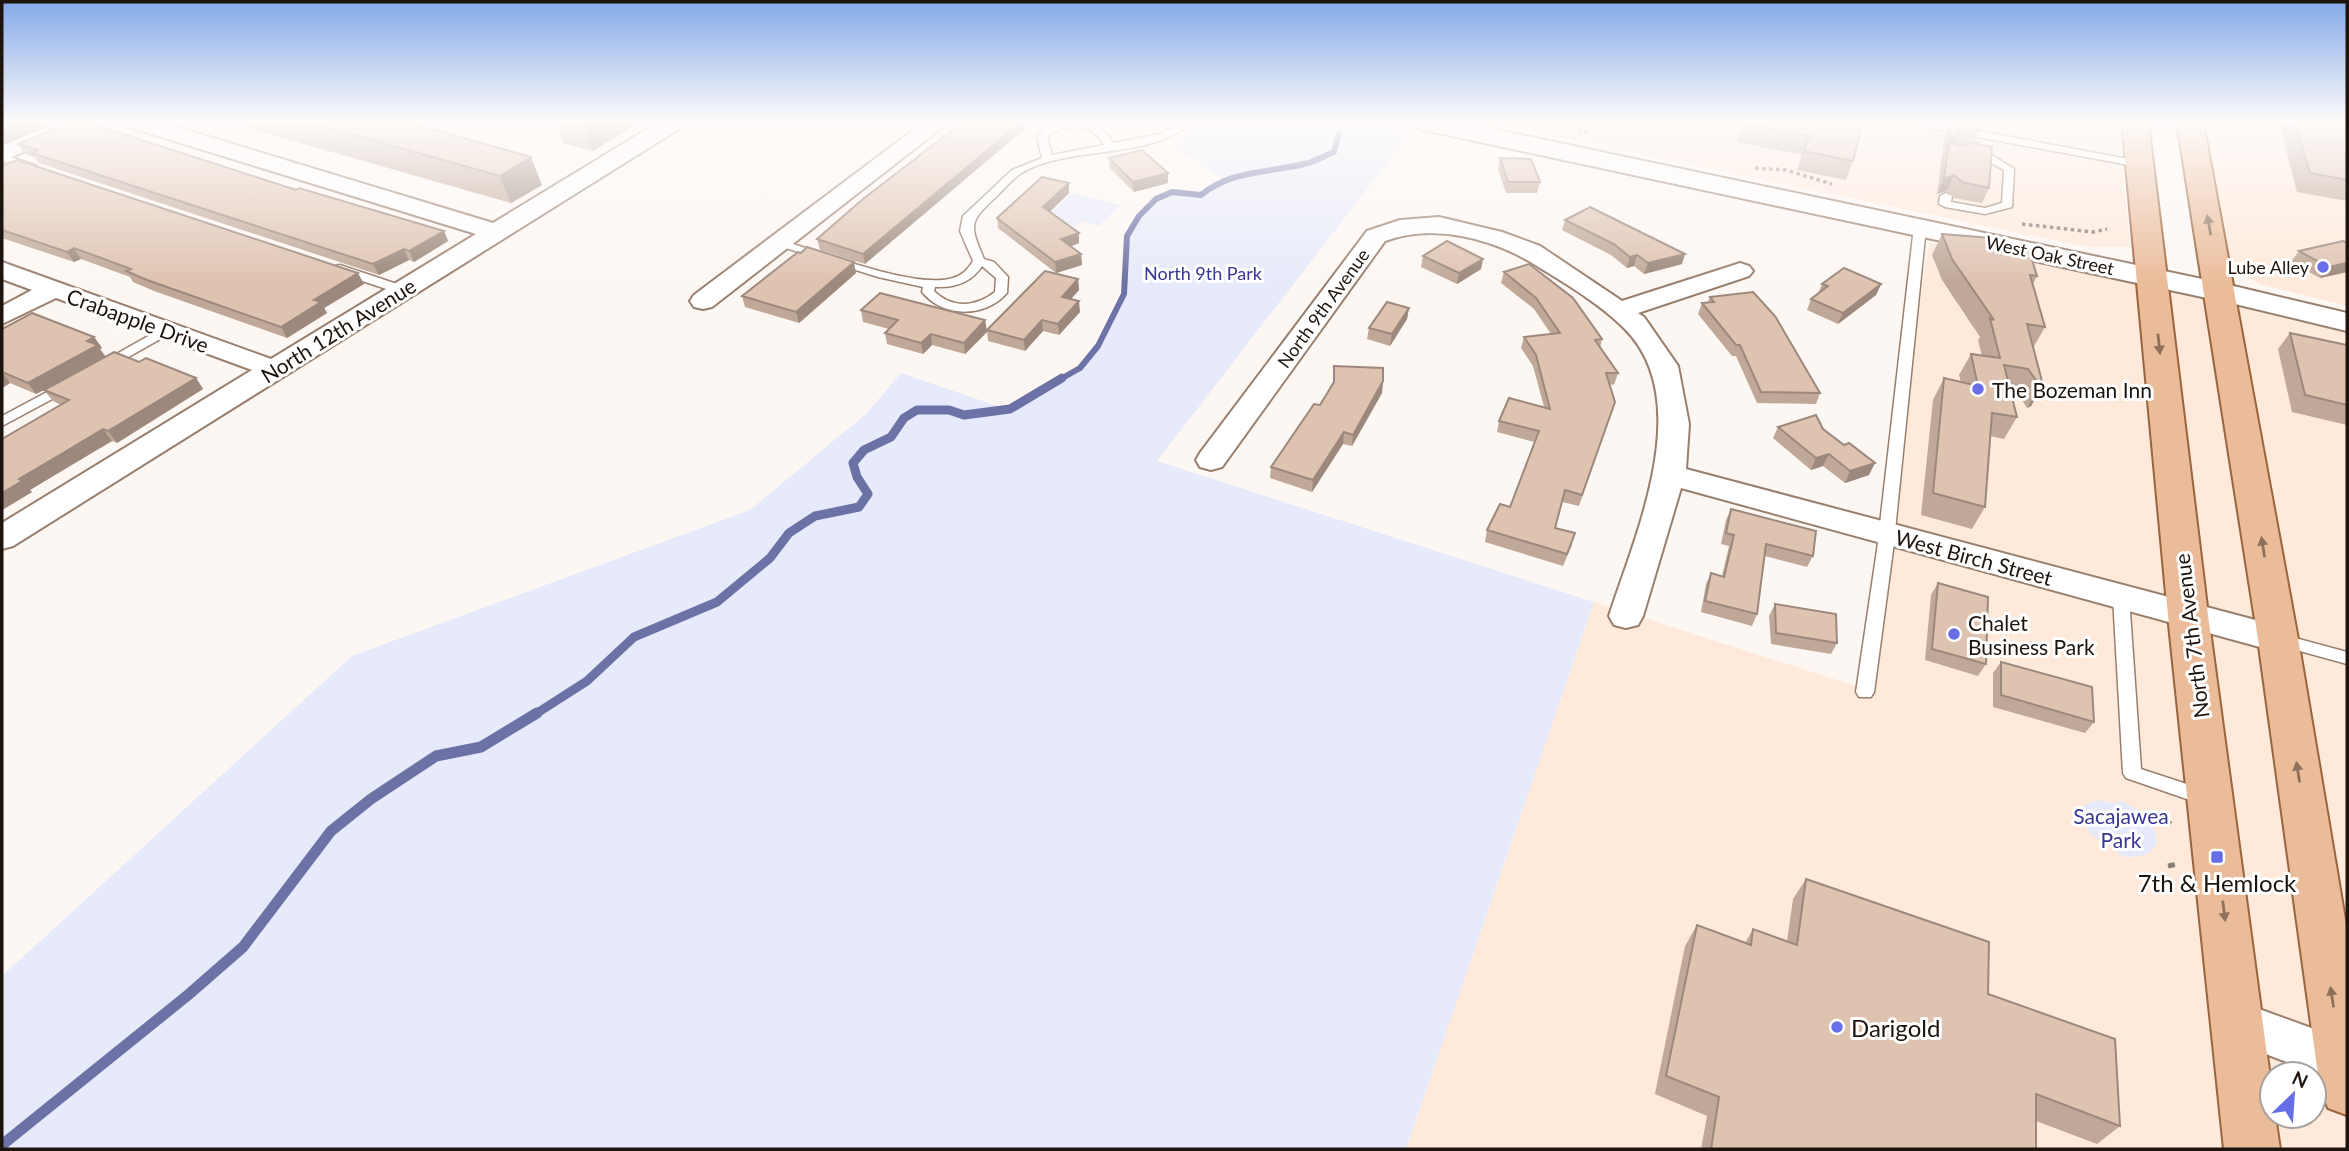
<svg xmlns="http://www.w3.org/2000/svg" width="2349" height="1151" font-family="Lato,sans-serif">
<rect width="100%" height="100%" fill="#fdf7f3"/>
<g fill="#fee9da" fill-rule="evenodd">
<path d="M1487,122h631l12,125h-43z"/>
<path d="M2203,122h144v184l-87,-22 -24,-12 -7,-8z"/>
<path d="M1929,242l418,85v822h-941l188,-547 268,86zM2272,1074h42v42h-42z"/>
</g>
<g fill="#e6eafa">
<path d="M1197,122h165l48,11 -253,328 437,141 -188,547h-1404v-173l350,-320 398,-146 116,-96 35,-41 111,38 -2,-2c31,-17 71,-33 89,-65 9,-14 18,-32 24,-48 5,-14 0,-33 2,-48 2,-23 26,-53 50,-56 9,-1 17,1 26,2l13,-10 11,-3 -52,-36z"/>
<path d="M1072,193l48,12 -21,21 -18,-5 -6,5 -30,-8z"/>
<path d="M2099,800l18,4 3,-4c6,3 14,7 19,11 29,25 21,51 -18,45l-3,-6c-18,-8 -39,-18 -36,-42l6,-5z"/>
</g>
<g fill="none" stroke-linecap="round" stroke-linejoin="round">
<path stroke="#6c71a6" stroke-width="6" d="M1059,380l21,-12 18,-22 26,-52 3,-58 12,-20 17,-17 16,-7 29,3c29,-25 67,-22 103,-31 10,-2 20,-8 30,-12l5,-19"/>
<path stroke="#6c71a6" stroke-width="9" d="M534,715l53,-34 47,-44 83,-35 53,-44 19,-25 26,-17 44,-9 9,-13 -11,-17 -4,-14 11,-13 27,-13 13,-19 13,-8h32l15,5 46,-6 52,-31"/>
<path stroke="#6c71a6" stroke-width="11" d="M2,1145l186,-150 55,-48 88,-116 40,-32 65,-43 45,-9 56,-34"/>
<g stroke="#987f6e" stroke-width="3">
<g id="service">
<path d="M1061,122c24,0 40,-1 52,21l48,-9 19,-12h12c-40,39 -124,22 -172,52 -8,6 -16,15 -23,22 -28,26 -28,28 -13,63l10,3 14,15 -1,16c-22,25 -64,25 -85,-1l1,-5 -45,-10 -105,-33 6,-4c41,11 136,50 174,38 10,-3 15,-9 20,-17l-13,-30 3,-15 49,-46 30,-12 -5,-22 7,-7zM1071,127c16,-1 25,4 33,18l-52,10 -5,-18 11,-7zM982,266l14,12 -1,14c-19,15 -43,17 -61,-1l1,-4c19,1 36,-4 47,-21z"/>
<path d="M1909,122h22l208,39 5,3 -5,3 -225,-42z"/>
<path d="M1973,149l14,3 27,17 -2,38 -27,7 -40,-7 -6,-3 1,-8 6,-3 6,3 -1,6 34,6 17,-5 2,-33 -24,-13 -11,-3 -1,-2z"/>
<path d="M2,154l35,12 1,2 -5,3 -31,-10z"/>
<path d="M1920,224l6,3 -33,323 -19,142 -3,5h-12l-3,-5 21,-142 37,-323z"/>
<path d="M340,265l66,22 2,3 -6,4 -4,-1 -62,-21v-6z"/>
<path d="M166,326l5,1v6l-62,35 -5,1 -7,-4z"/>
<path d="M66,382l7,4 -2,3 -69,37v-10z"/>
<path d="M2121,591l8,6 12,172 70,23 2,5 -2,5 -7,3 -78,-27 -3,-5 -10,-176z"/>
<path d="M2280,634l67,18v12l-73,-20 -2,-4 2,-4z"/>
</g>
</g>
<g stroke="#987f6e" stroke-width="4">
<g id="minor">
<path d="M58,122h29l-3,5 -82,34v-15z"/>
<path d="M126,122h34l333,101 166,-101h26l-3,5 -669,419 -11,3v-26l250,-153 -196,-72 -54,26v-18l30,-16 -30,-11v-17l269,97 205,-125 -347,-107z"/>
<path d="M924,122h25l-237,185 -9,2 -9,-2 -4,-6 4,-6z"/>
<path d="M1439,217l63,15 38,14 82,55 109,-35 9,-3 9,3 4,5 -4,5 -111,37 6,4 34,49 11,58 -3,45 592,157 12,4 5,9 -5,9 -12,4 -597,-164 -38,128 -5,9 -12,3 -12,-3 -5,-9c26,-81 88,-216 15,-288 -25,-25 -58,-44 -87,-62 -44,-28 -103,-43 -152,-25l-163,226 -11,3 -11,-3 -4,-7 4,-7 167,-222 33,-11z"/>
<path d="M2237,1001l110,40v44l-126,-48 -6,-15 6,-15z"/>
</g>
</g>
<g stroke="#987f6e" stroke-width="4">
<path id="tertiary" d="M2221,283l126,30v18l-137,-33 -4,-6 4,-6z"/>
</g>
<g stroke="#987f6e" stroke-width="4">
<path id="secondary" d="M1411,122h49l761,161 11,3 4,6 -4,6 -11,3 -797,-171 -9,-3z"/>
</g>
<g stroke="#9a643d" stroke-width="4">
<g id="primary">
<path d="M2122,122h26l60,493 64,477v24h3l5,33h-56l-56,-534z"/>
<path d="M2177,122h26l95,517 49,292v184l-19,-7 -8,-19 -62,-450z"/>
</g>
</g>
<g stroke="#847c77" stroke-width="3.5" stroke-dasharray="3.5 3.5" stroke-linecap="butt">
<path d="M1544,123l33,5 13,5"/>
<path d="M1755,168l31,2 46,14"/>
<path d="M2022,224l71,8 14,-3"/>
</g>
<g stroke="#847c77" stroke-width="5" stroke-dasharray="7 7" stroke-linecap="butt">
<path d="M2165,820l10,7"/>
<path d="M2168,866l10,-2"/>
</g>
<use href="#service" fill="#fff" fill-rule="evenodd"/>
<use href="#minor" fill="#fff" fill-rule="evenodd"/>
<use href="#tertiary" fill="#fff" fill-rule="evenodd"/>
<use href="#secondary" fill="#fff" fill-rule="evenodd"/>
<use href="#primary" fill="#eabc9a" fill-rule="evenodd"/>
</g>
<g fill="#c0a898">
<path d="M227,122h201l-7,4 121,59 -31,18z"/>
<path d="M549,122h91l-47,29 -30,-8 -7,-19z"/>
<path d="M963,122l-98,142 -45,-14 -3,-11z"/>
<path d="M1744,122h119l-10,39 -7,19 -49,-10 5,-15 -65,-13z"/>
<path d="M1946,122h30l3,9 -5,12 4,1 11,44 -7,15 -28,-5 -7,-7 -10,3 8,-61 4,-10z"/>
<path d="M2279,122h68v79l-50,-9z"/>
<path d="M18,144l278,46 148,41 4,10 -34,21 -5,-2 -30,15 -340,-112 -4,-5 -10,-4z"/>
<path d="M1109,158l59,25 -34,9 -24,-24z"/>
<path d="M1500,158l40,24 -3,11h-31l-8,-24z"/>
<path d="M2,166l362,118 -40,24 3,5 -40,25 -133,-47 -21,-9 -3,-5 -49,-18 -7,3 -72,-24z"/>
<path d="M1069,183v10l-19,19 29,31 -8,3 10,8 1,11 -26,8 -58,-45 -1,-10z"/>
<path d="M1565,220l117,44 -38,10 -10,-8 -7,2 -16,-13 -49,-25z"/>
<path d="M1942,234l53,11 42,31 -4,8 12,43 -12,21 10,37 -12,21 -4,2 -11,-18 -6,-1 7,28 -13,22 -14,-3 -5,71 -13,22 -51,-14 12,-115 11,-22 17,4 -2,-7 12,-21 11,2 -4,-16 2,-3 -38,-57 -10,-25z"/>
<path d="M2347,243v29l-27,6 -29,-16 8,-11z"/>
<path d="M1423,256l60,3 -2,10 -24,15 -36,-17z"/>
<path d="M1504,272l98,67 -2,9 18,25 -4,12 -4,-1 5,18 -36,104 -17,-4 -7,26 17,17 -9,21 -78,-24 2,-12 23,-23 24,-65 -37,-10 2,-11 45,-14 -11,-41 -12,-18 3,-11 27,-3 -17,-25 -33,-26z"/>
<path d="M856,273l-57,50 -54,-16 -3,-11z"/>
<path d="M1078,279l1,11 -8,9 9,13 -21,23 -16,-4 -18,20 -37,-10 -1,-11z"/>
<path d="M1822,284h59l-5,11 -38,29 -31,-14 4,-11 7,-5z"/>
<path d="M1710,297l110,96 -4,11 -59,-1 -21,-47h-4l-34,-42 4,-11 6,-1z"/>
<path d="M1409,308l-2,11 -17,27 -23,-7 2,-11z"/>
<path d="M861,310l124,10 2,12 -22,22 -33,-9 -9,9 -36,-10 -2,-11 4,-4 -26,-7z"/>
<path d="M2,329l92,8 8,11 -2,1 5,7 34,6 57,16 7,11 -86,54 -5,-2 -35,20 -47,29 2,2 -30,18v-71l59,-34 -8,-4 -9,-11 -8,4 -26,-11 -8,5z"/>
<path d="M2290,333l57,12v80l-55,-13 -14,-63z"/>
<path d="M1334,366l49,15 -1,12 -30,53 -9,-2 -31,48 -42,-14 1,-11 49,-62 13,-21z"/>
<path d="M1778,427l45,2 46,46 -24,8 -22,-17 -12,4 -38,-32z"/>
<path d="M1731,509l82,47 -6,11 -42,-11 -8,58 -5,12 -51,-14 5,-28 5,-11 11,3 7,-30 -8,-2 5,-24z"/>
<path d="M1938,583l48,81 -8,12 -53,-16 6,-65z"/>
<path d="M1775,604l62,39 -6,11 -60,-10 -2,-28z"/>
<path d="M2001,662l93,60 -9,11 -92,-26v-34z"/>
<path d="M1806,879l182,115 132,132 -23,18 -61,-23v28h-335l6,-33 -52,-22 30,-148 12,-21 48,18 8,-14 34,12 6,-42z"/>
</g>
<g fill="#9c887c">
<path d="M9,122h43l-50,23v-20z"/>
<path d="M382,122h46l-37,19z"/>
<path d="M587,122h53l-47,29 -9,-27z"/>
<path d="M1021,122h12l-168,142 -2,-10z"/>
<path d="M1960,131l-6,15 -7,6 4,-13z"/>
<path d="M531,157l11,28 -31,18 -11,-27z"/>
<path d="M1168,173v10l-34,9 -1,-10z"/>
<path d="M1954,175l-7,16 -10,3 7,-15z"/>
<path d="M1069,183v10l-25,24 -1,-10z"/>
<path d="M444,231l4,10 -34,21 -5,-11z"/>
<path d="M1079,233v10l-17,7 -1,-11z"/>
<path d="M74,248l7,11 -7,3 -7,-10z"/>
<path d="M404,249l5,11 -30,15 -6,-11z"/>
<path d="M1081,254l1,11 -26,8 -1,-11z"/>
<path d="M1685,254l-3,10 -38,10 4,-11z"/>
<path d="M1637,255l-3,11 -7,2 3,-11z"/>
<path d="M1483,259l-2,10 -24,15 2,-11z"/>
<path d="M854,262l2,11 -57,50 -3,-11z"/>
<path d="M2347,263v9l-27,6 8,-11z"/>
<path d="M358,273l6,11 -40,24 3,5 -40,25 -6,-11 33,-27z"/>
<path d="M1078,279l1,11 -16,18 -1,-11z"/>
<path d="M1881,284l-5,11 -38,29 5,-11z"/>
<path d="M1079,301l1,11 -21,23 -1,-11z"/>
<path d="M1409,308l-2,11 -17,27 2,-12z"/>
<path d="M985,320l2,12 -22,22 -1,-11z"/>
<path d="M1042,320l1,11 -18,20 -1,-11z"/>
<path d="M931,334l1,11 -9,9 -2,-11z"/>
<path d="M94,337l8,11 -2,1 5,7 -69,38 -8,-11 59,-42z"/>
<path d="M2,372l8,11 -8,5z"/>
<path d="M196,378l7,11 -86,54 -9,-12z"/>
<path d="M1383,381l-1,12 -30,53 1,-11z"/>
<path d="M2043,385l-12,21 -4,2 13,-22z"/>
<path d="M103,429l9,12 -82,49 2,2 -30,18v-17l17,-14z"/>
<path d="M1344,432l-1,12 -31,48 1,-12z"/>
<path d="M1829,454l-6,12 -12,4 5,-12z"/>
<path d="M1875,463l-6,12 -24,8 5,-12z"/>
</g>
<g fill="#dfc3b1" stroke="#9c887c" stroke-width="2">
<path d="M72,122h14l210,68 3,-2 145,43 -35,20 -5,-2 -31,15 -341,-111 6,-3 -20,-6z"/>
<path d="M308,122h98l125,35 -31,19z"/>
<path d="M963,122h58l-158,132 -46,-15 46,-40z"/>
<path d="M1744,122h119l-10,39 -49,-10 5,-15 -66,-12z"/>
<path d="M1951,122h20l9,2 -1,7h-19l-9,8v4l8,3 19,-4v2l14,3 -3,41 -27,-6 -8,-7 -10,4z"/>
<path d="M2295,122h52v58l-37,-7z"/>
<path d="M1142,150l26,23 -35,9 -24,-24z"/>
<path d="M1500,158l31,1 9,23h-32z"/>
<path d="M17,160l341,113 -44,27 7,2 -40,25 -134,-47 -21,-9 5,-2 -57,-21 -7,4 -65,-22v-64z"/>
<path d="M1042,177l27,6 -26,24 36,26 -18,6 20,15 -26,8 -58,-44z"/>
<path d="M1590,207l95,47 -37,9 -11,-8 -7,2 -16,-13 -49,-24z"/>
<path d="M1942,234l50,4 3,7 34,5 8,26 -7,-1 15,52 -18,-3 16,61 -3,1 -12,-17 -24,-4 13,52 -25,-4 -7,94 -52,-14 11,-115 34,8 -7,-32 29,4 -10,-40 4,2 -42,-61z"/>
<path d="M1447,241l36,18 -24,14 -36,-17z"/>
<path d="M2343,241l4,2v20l-19,4 -29,-16z"/>
<path d="M807,247l47,15 -58,50 -54,-16 56,-44 3,1z"/>
<path d="M1529,264l44,34 29,41 -7,1 23,33h-12l9,29 -33,93 -17,-5 -10,38 20,5 -8,21 -80,-24 13,-26 10,3 29,-76 -40,-10 10,-23 41,11 -14,-54 -12,-18 36,-4 -24,-35 -32,-26z"/>
<path d="M1844,268l37,16 -38,29 -32,-14 17,-13 -6,-2z"/>
<path d="M1045,271l33,8 -16,18 17,4 -21,23 -16,-4 -18,20 -37,-10z"/>
<path d="M1753,292l22,24 45,77 -59,-1 -21,-47h-4l-34,-42 12,-1 -4,-5z"/>
<path d="M880,293l105,27 -21,23 -33,-9 -10,9 -36,-10 13,-13 -37,-10z"/>
<path d="M1387,302l22,6 -17,26 -23,-6z"/>
<path d="M32,313l62,24 -7,4 11,4 -70,38 -26,-11v-43z"/>
<path d="M2290,333l57,12v60l-42,-10z"/>
<path d="M114,352l25,10 7,-4 50,20 -88,53 -5,-2 -35,21 -49,29 3,2 -20,12v-54l67,-39 -25,-10z"/>
<path d="M1334,366l49,2v13l-30,54 -9,-3 -31,48 -42,-13 43,-63 6,1 14,-23z"/>
<path d="M1816,415l7,14 21,16 5,-2 26,20 -25,8 -21,-17 -13,4 -38,-31z"/>
<path d="M1731,509l85,22 -3,25 -47,-12 -9,70 -52,-13 6,-28 13,4 10,-42 -8,-2z"/>
<path d="M1938,583l50,14 -2,67 -54,-15z"/>
<path d="M1775,604l61,10 1,29 -61,-10z"/>
<path d="M2001,662l91,25 2,35 -93,-27z"/>
<path d="M1806,879l183,63 -1,52 127,45 5,87 -84,-32v55h-325l8,-52 -53,-21 31,-151 54,20 2,-16 44,16z"/>
</g>
<defs><path id="oneway-solid" d="M-6-.8H1V-3.2L6.5 0L1 3.2V.8H-6Z" transform="scale(1.75)"/></defs>
<g fill="#8e705b">
<use href="#oneway-solid" transform="translate(2209 225) rotate(-100)"/>
<use href="#oneway-solid" transform="translate(2159 344) rotate(84)"/>
<use href="#oneway-solid" transform="translate(2263 547) rotate(-99)"/>
<use href="#oneway-solid" transform="translate(2298 772) rotate(-99)"/>
<use href="#oneway-solid" transform="translate(2224 911) rotate(83)"/>
<use href="#oneway-solid" transform="translate(2332 997) rotate(-99)"/>
</g>
<linearGradient id="sky" x2="0" y2="1"><stop stop-color="#83a9e8"/><stop offset="0.43" stop-color="#fefbfa"/><stop offset="1" stop-color="#fefbfa" stop-opacity="0"/></linearGradient>
<rect width="2349" height="283" fill="url(#sky)"/>
<g fill="#676fe8" stroke="#fff" stroke-width="2.5">
<circle cx="2323" cy="267" r="7"/>
<circle cx="1978" cy="389" r="7"/>
<circle cx="1954" cy="634" r="7"/>
<rect x="2210" y="850" width="14" height="14" rx="3.5"/>
<circle cx="1837" cy="1027" r="7"/>
</g>
<g text-anchor="middle" dominant-baseline="central" stroke-width="6" stroke-linejoin="round" paint-order="stroke">
<g font-size="18" fill="#1e140e" stroke="#fff">
<text transform="translate(2050 255) rotate(12)">West Oak Street</text>
<text transform="translate(1323 308) rotate(-54)">North 9th Avenue</text>
</g>
<g font-size="18" fill="#1e140e" stroke="#fff" text-anchor="end">
<text x="2309" y="267">Lube Alley</text>
</g>
<g font-size="18" fill="#363892" stroke="#fff">
<text x="1203" y="273">North 9th Park</text>
</g>
<g font-size="21" fill="#1e140e" stroke="#fff">
<text transform="translate(138 320) rotate(20)">Crabapple Drive</text>
<text transform="translate(338 330) rotate(-32)">North 12th Avenue</text>
<text transform="translate(1974 557) rotate(15)">West Birch Street</text>
<text transform="translate(2191 636) rotate(-97)">North 7th Avenue</text>
</g>
<g font-size="21" fill="#1e140e" stroke="#fff" text-anchor="start">
<text x="1992" y="389">The Bozeman Inn</text>
<text x="1968" y="622">Chalet<tspan x="1968" dy="24">Business Park</tspan></text>
</g>
<g font-size="21" fill="#363892" stroke="#fff">
<text x="2121" y="815">Sacajawea<tspan x="2121" dy="24">Park</tspan></text>
</g>
<g font-size="24" fill="#1e140e" stroke="#fff">
<text x="2217" y="882">7th &amp; Hemlock</text>
<text x="1851" y="1027" text-anchor="start">Darigold</text>
</g>
</g>
<rect width="2349" height="1151" fill="none" stroke="#1e140e" stroke-width="7"/>
<g transform="translate(2293 1095) rotate(25)"><circle r="33" fill="#ffffff" stroke="#a5a19f" stroke-width="2"/>
<path d="M0-5L12 26L0 18L-12 26Z" fill="#676fe8"/>
<text y="-10" font-size="19" font-weight="bold" text-anchor="middle" fill="#1e140e">N</text>
</g>
</svg>
